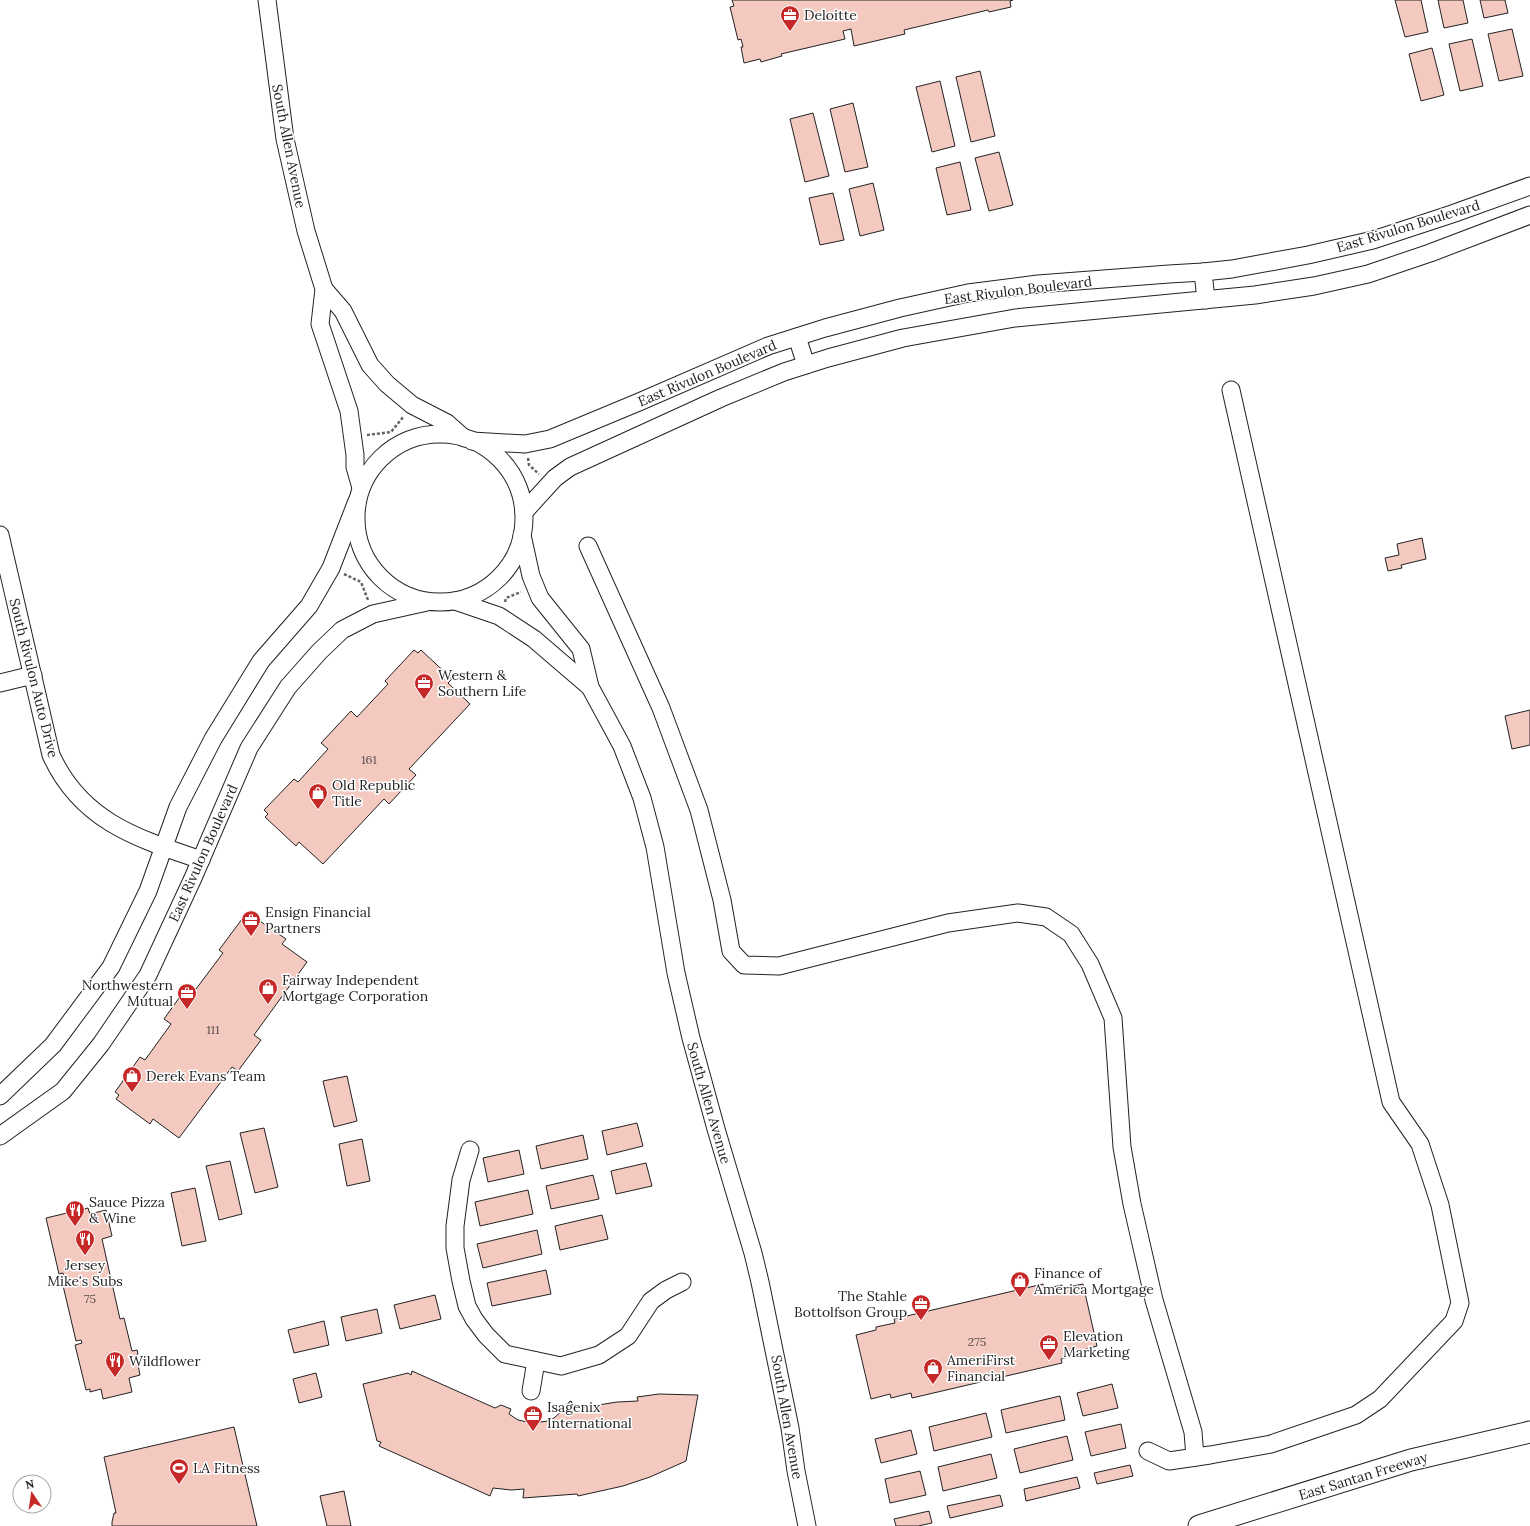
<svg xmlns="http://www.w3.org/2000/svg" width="1530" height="1526" font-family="Lora,serif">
<rect width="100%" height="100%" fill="#fff"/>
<g fill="#f3c9c0" stroke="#222">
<path d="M732,0h281l-3,1 1,6 -22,5 -1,-2 -84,20 1,4 -51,12 -3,-17 -8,2 2,8 -64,15 1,2 -21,6 -1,-3 -16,4 -3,-16h2l-2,-8 -3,1 -8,-33 4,-1z"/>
<path d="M1395,0h26l7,32 -23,5z"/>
<path d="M1438,0h25l5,23 -24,5z"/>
<path d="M1480,0h25l3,13 -24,5z"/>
<path d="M1512,29l11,47 -24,5 -11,-47z"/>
<path d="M1472,39l11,47 -23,5 -11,-47z"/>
<path d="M1432,48l12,47 -23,6 -12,-47z"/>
<path d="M980,71l15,65 -24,6 -15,-65z"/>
<path d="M940,81l15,65 -23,6 -16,-65z"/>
<path d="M853,103l15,64 -23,5 -15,-63z"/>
<path d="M813,113l16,63 -24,6 -15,-63z"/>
<path d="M999,152l14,53 -24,6 -14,-53z"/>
<path d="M960,162l11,48 -24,5 -11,-47z"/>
<path d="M873,183l11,47 -24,6 -11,-47z"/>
<path d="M833,193l11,47 -24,5 -11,-47z"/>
<path d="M1422,538l4,21 -25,6 1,3 -14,3 -3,-13 14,-3 -2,-11z"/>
<path d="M414,650l4,3 3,-3 31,29 -4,4 22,21 -61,65 7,6 -27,29 -5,-5 -61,65 -24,-22 -3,4 -31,-29 3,-3 -4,-4 30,-31 4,3 30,-33 -7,-6 30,-32 6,6 31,-33 -3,-3z"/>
<path d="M1530,710v35l-18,4 -7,-33z"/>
<path d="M245,915l4,3 2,-3 35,24 -4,5 25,18 -53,73 7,5 -23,31 -6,-4 -53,71 -26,-19 -3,5 -34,-25 3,-4 -4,-3 25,-35 5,3 26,-36 -7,-5 25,-35 7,5 27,-36 -4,-3z"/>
<path d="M347,1076l10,45 -23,6 -11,-46z"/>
<path d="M637,1123l6,23 -36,9 -5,-24z"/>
<path d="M264,1128l14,59 -23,6 -15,-60z"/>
<path d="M583,1135l5,24 -47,10 -5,-23z"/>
<path d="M362,1139l8,42 -23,5 -8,-42z"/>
<path d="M519,1150l5,24 -36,8 -5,-24z"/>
<path d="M230,1161l12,53 -23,6 -13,-54z"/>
<path d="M646,1163l6,23 -36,8 -5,-23z"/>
<path d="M593,1175l6,24 -48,10 -5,-23z"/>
<path d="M195,1188l11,53 -24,5 -11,-53z"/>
<path d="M528,1190l5,24 -53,12 -5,-24z"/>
<path d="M88,1208l2,6 16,-4 6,26 -10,3 18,80 4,-1 8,33 5,-1 1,4 -2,1 4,20 -11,3 3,14 -29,7 -2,-10 -11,3v-3l-4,1 -11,-45 7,-2 -1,-3 -5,1 -15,-64h3l-1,-4 -4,1 -13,-56z"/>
<path d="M602,1215l6,24 -48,11 -5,-24z"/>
<path d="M537,1230l5,24 -59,14 -6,-24z"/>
<path d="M546,1270l5,24 -59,12 -5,-23z"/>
<path d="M1043,1284l1,5 18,-4 1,3 20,-4 14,62 -19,5 1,3 -18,5 1,4 -150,35 -1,-5 -20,5 -1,-4 -19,5 -15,-64 20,-5v-3l19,-4 -1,-4z"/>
<path d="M435,1295l6,24 -41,10 -6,-24z"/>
<path d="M377,1309l5,24 -36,8 -5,-24z"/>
<path d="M324,1321l5,24 -35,8 -6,-23z"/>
<path d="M412,1371l83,37 6,-3 10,4 -2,5 9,6 14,3 16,-2 6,-3 10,-9 6,-8 2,1 -5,8 50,-8 21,-1 -1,-4 22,-3 39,1 -12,66 -36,16 -27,9 -45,10 -1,-2 -54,4 1,-9 -13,1 -18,-2 -3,8 -111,-50 2,-4 -4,-1 -14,-57 45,-11 3,2z"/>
<path d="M316,1373l6,24 -23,6 -6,-24z"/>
<path d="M1112,1384l6,24 -35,8 -6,-23z"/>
<path d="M1060,1396l5,24 -59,13 -5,-23z"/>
<path d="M986,1413l6,24 -58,14 -5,-24z"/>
<path d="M1121,1424l5,24 -35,8 -6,-24z"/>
<path d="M234,1427l23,99h-145v-4l2,-9h2l-12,-56z"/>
<path d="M911,1430l6,24 -36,9 -6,-24z"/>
<path d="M1067,1436l6,24 -53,13 -6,-24z"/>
<path d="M991,1454l6,24 -54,13 -5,-24z"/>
<path d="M1130,1465l3,11 -36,8 -3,-11z"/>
<path d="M920,1471l6,24 -36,8 -5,-24z"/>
<path d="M1077,1477l3,11 -54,13 -2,-12z"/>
<path d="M344,1491l7,35h-24l-7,-30z"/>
<path d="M1000,1495l3,11 -53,12 -3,-12z"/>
<path d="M929,1511l3,12 -14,3h-22l-2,-7z"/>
</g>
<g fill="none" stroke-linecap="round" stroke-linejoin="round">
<g stroke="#222" stroke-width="19">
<g id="minor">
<path d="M267,0l18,139 21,92 18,58 -4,35 29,87 6,44v12l6,21"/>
<path d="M1203,272l3,28"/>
<path d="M324,289l19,22 27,54 17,19 25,21 35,18 17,15"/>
<path d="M797,337l9,28"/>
<circle cx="440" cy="518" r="84"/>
<path d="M472,441l53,3 25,-5 89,-37 129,-56 57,-18 75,-20 68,-15 70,-9 131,-10 34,-2 29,-3 76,-14 65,-15 79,-26 78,-28"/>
<path d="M524,512l31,-34 15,-11 151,-69 63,-26 44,-14 75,-20 112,-20 240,-23 59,-9 54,-12 62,-21 100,-38"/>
<path d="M0,535l51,220c30,66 85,83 150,105"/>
<path d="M522,535l9,41 9,22 41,51 9,38 32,59 20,52 13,49 21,126 15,65 25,91 37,124 7,29 30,146 6,43 11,55"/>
<path d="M588,546l73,162 38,102 23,90 9,51 13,14 35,1 169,-43 70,-10 28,4 25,17 19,30 23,54 9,129 10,57 22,96 39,132 2,25"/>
<path d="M455,601l44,15 35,23 56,48"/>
<path d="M0,683l33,-8"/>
<path d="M0,1096l53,-51 58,-78 37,-76 30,-84 35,-68 48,-78 48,-55 22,-38 26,-67"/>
<path d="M0,1136l63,-45 38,-47 47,-69 45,-97 56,-130 39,-61 31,-35 23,-22 31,-16 54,-12"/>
<path d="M470,1150l-9,30 -6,46v22l6,33 6,25 7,13 12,16 19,19 56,12 38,-11 29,-19 23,-35 15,-11 16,-8"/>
<path d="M531,1391l5,-30"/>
<path d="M1148,1451l21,10 41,-6 61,-11 85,-29 24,-16 74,-78 6,-18 -20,-98 -20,-61 -29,-42 -160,-712"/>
</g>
</g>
<g stroke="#222" stroke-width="23">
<path id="major" d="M1199,1526l212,-66 119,-28"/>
</g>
<g stroke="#646464" stroke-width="2.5" stroke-dasharray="3 2" stroke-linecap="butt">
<path d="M367,435l24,-3 13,-16"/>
<path d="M528,458l1,7 10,9"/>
<path d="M344,574l17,8 7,18"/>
<path d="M505,602l1,-4 15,-6"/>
</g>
<use href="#minor" stroke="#fff" stroke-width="17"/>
<use href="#major" stroke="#fff" stroke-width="21"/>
</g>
<defs>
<g id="office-pin" transform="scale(1)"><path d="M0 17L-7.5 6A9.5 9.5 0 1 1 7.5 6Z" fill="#c62828" stroke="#fff"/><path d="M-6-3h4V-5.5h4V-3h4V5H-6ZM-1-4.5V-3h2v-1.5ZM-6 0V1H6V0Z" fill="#fff"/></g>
<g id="shop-pin" transform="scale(1)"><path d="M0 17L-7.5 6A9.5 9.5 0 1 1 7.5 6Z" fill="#c62828" stroke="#fff"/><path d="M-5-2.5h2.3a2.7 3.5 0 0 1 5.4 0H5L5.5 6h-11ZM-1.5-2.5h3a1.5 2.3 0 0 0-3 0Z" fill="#fff"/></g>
<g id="restaurant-pin" transform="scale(1)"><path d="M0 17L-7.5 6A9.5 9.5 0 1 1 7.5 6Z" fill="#c62828" stroke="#fff"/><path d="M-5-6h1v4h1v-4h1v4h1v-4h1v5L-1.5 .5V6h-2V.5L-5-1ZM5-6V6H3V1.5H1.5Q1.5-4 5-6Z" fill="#fff"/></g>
<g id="stadium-pin" transform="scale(1)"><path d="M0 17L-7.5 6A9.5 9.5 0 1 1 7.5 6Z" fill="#c62828" stroke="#fff"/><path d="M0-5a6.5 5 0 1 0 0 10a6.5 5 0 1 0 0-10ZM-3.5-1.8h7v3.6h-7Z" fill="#fff"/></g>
</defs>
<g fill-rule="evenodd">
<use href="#office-pin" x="790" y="15"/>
<use href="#office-pin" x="424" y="683"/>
<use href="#shop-pin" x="318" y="793"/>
<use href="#office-pin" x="251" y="920"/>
<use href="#shop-pin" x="268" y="988"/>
<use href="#office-pin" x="187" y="993"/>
<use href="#shop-pin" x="132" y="1076"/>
<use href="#restaurant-pin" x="75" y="1210"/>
<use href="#restaurant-pin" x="85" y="1239"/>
<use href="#shop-pin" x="1020" y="1281"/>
<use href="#office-pin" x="921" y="1304"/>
<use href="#office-pin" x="1049" y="1344"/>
<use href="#restaurant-pin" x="115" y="1361"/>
<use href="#shop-pin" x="933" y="1368"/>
<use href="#office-pin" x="533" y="1415"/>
<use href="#stadium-pin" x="179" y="1468"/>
</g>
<g text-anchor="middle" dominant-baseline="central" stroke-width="3" stroke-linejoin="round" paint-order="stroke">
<g font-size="12" fill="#564c4a">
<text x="369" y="759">161</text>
<text x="213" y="1029">111</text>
<text x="90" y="1298">75</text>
<text x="977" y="1341">275</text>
</g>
<g font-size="14" fill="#222" stroke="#fff" text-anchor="start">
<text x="804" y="15">Deloitte</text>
<text x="438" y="675">Western &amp;<tspan x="438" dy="16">Southern Life</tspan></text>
<text x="332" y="785">Old Republic<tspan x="332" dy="16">Title</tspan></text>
<text x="265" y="912">Ensign Financial<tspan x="265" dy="16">Partners</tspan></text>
<text x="282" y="980">Fairway Independent<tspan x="282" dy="16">Mortgage Corporation</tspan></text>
<text x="173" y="985" text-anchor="end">Northwestern<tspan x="173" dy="16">Mutual</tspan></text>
<text x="146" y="1076">Derek Evans Team</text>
<text x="89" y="1202">Sauce Pizza<tspan x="89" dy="16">&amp; Wine</tspan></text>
<text x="85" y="1265" text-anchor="middle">Jersey<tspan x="85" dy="16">Mike's Subs</tspan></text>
<text x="1034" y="1273">Finance of<tspan x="1034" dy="16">America Mortgage</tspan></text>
<text x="907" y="1296" text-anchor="end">The Stahle<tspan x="907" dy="16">Bottolfson Group</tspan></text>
<text x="1063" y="1336">Elevation<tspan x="1063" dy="16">Marketing</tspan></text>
<text x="947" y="1360">AmeriFirst<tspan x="947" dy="16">Financial</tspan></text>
<text x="129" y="1361">Wildflower</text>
<text x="547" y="1407">Isagenix<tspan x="547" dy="16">International</tspan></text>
<text x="193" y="1468">LA Fitness</text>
</g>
<g font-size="14" fill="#222" stroke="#fff">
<text transform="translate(289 146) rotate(79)">South Allen Avenue</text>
<text transform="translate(1408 226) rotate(-17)">East Rivulon Boulevard</text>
<text transform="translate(1018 290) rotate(-7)">East Rivulon Boulevard</text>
<text transform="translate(707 373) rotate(-23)">East Rivulon Boulevard</text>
<text transform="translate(34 678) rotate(76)">South Rivulon Auto Drive</text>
<text transform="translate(203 853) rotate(-66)">East Rivulon Boulevard</text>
<text transform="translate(709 1103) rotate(74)">South Allen Avenue</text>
<text transform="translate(787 1417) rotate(80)">South Allen Avenue</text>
<text transform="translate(1363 1476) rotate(-17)">East Santan Freeway</text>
</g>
</g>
<g transform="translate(32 1494) rotate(347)"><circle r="19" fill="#ffffff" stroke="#a7a7a7"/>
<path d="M0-3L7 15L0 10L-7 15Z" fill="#c62828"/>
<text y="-6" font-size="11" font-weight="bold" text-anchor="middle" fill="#222222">N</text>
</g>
</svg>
